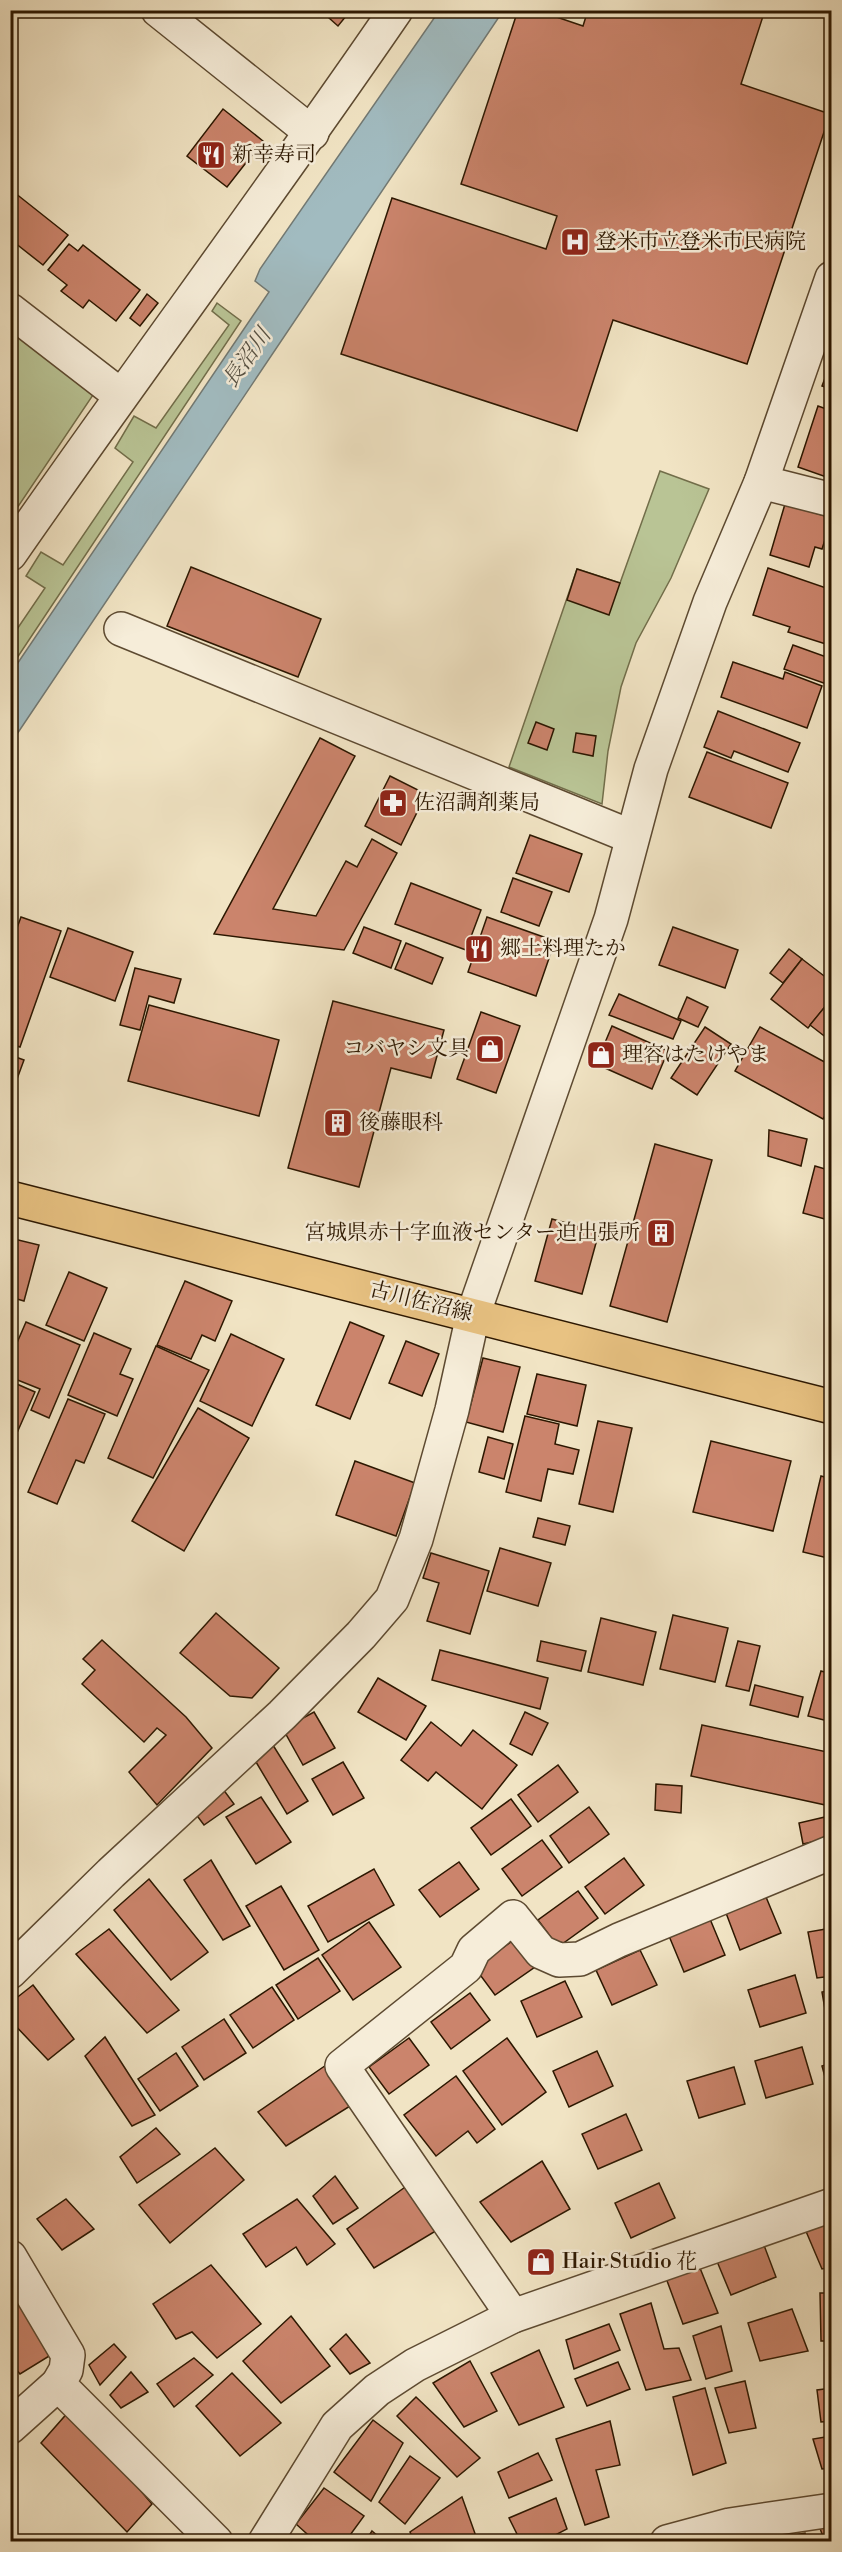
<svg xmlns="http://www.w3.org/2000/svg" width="842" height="2552" font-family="'Libre Bodoni','Noto Serif JP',serif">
<rect width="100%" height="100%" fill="#f1e4c4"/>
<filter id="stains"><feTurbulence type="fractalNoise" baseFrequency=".00333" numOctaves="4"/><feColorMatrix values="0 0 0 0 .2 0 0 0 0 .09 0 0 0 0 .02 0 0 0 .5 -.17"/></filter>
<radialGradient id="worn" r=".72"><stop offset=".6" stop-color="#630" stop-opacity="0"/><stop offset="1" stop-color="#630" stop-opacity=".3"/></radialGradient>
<g fill="#b9c495" stroke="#726e4a" stroke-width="1.5">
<path d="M217,303l24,18 -230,346v-29l34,-50 -19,-12 15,-24 22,13 70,-103 -18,-14 19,-32 22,12 73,-103 -17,-14z"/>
<path d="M11,330l82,65 -82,122z"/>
<path d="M660,471l49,18 -38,89 -35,65 -15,44 -13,64 -6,53 -93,-37 68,-198 43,14z"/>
</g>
<path fill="#a1bbc0" stroke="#727973" stroke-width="1.5" d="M439,11h64l-492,732v-70l258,-381 -14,-11 5,-12z"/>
<g fill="#cb846c" stroke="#2c1700" stroke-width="1.5">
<path d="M320,10h31l-13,16z"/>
<path d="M518,10h18l47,16 5,-16h177l-24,74 89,30 -83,250 -134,-44 -36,111 -236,-77 51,-156 154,51 11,-33 -96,-32z"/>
<path d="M223,109l40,32 -36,46 -40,-31z"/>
<path d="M10,189l58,46 -25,30 -33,-26z"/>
<path d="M69,244l9,7 5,-6 57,45 -24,31 -27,-21 -6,8 -22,-17 6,-6 -19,-15z"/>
<path d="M147,294l11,9 -18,23 -10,-8z"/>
<path d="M832,360v29l-10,-3z"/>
<path d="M818,406l14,5v68l-34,-12z"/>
<path d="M785,504l47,14 -10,31 -7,-2 -6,20 -39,-12z"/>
<path d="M191,567l130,52 -23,58 -131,-51z"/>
<path d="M768,568l64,22v56l-44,-14 2,-5 -37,-12z"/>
<path d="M577,569l43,14 -11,32 -42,-15z"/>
<path d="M793,645l39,14v27l-48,-17z"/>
<path d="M733,662l50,17 2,-7 37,14 -15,42 -86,-31z"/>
<path d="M718,711l82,32 -12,29 -54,-21 -3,7 -27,-11z"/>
<path d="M536,722l18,7 -7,21 -19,-7z"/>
<path d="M576,733l20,3 -3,20 -20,-4z"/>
<path d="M320,738l35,18 -82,153 43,7 30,-55 11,6 15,-28 25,14 -53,97 -130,-16z"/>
<path d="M707,752l81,31 -17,45 -82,-31z"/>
<path d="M390,776l36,18 -25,51 -36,-19z"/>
<path d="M530,835l52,19 -13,38 -53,-19z"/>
<path d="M513,878l39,14 -13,34 -38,-14z"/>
<path d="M411,883l70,27 -15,40 -71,-26z"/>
<path d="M21,917l40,14 -41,116 -10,-3v-97z"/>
<path d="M487,917l68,24 -19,55 -68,-24z"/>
<path d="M364,927l37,14 -10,27 -38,-15z"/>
<path d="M673,927l65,23 -13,38 -66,-23z"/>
<path d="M68,928l65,24 -18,49 -65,-24z"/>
<path d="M406,943l37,15 -11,26 -37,-15z"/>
<path d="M789,949l13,10 -19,24 -13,-10z"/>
<path d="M802,959l30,23v16l-24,30 -37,-29z"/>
<path d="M135,968l46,11 -7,24 -25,-7 -9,34 -20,-5z"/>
<path d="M619,994l62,27 -8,18 -64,-24z"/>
<path d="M687,997l21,10 -10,20 -20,-9z"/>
<path d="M832,998v44l-22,-17z"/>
<path d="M333,1001l111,29 -13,48 -40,-10 -32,119 -71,-19z"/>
<path d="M149,1005l130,35 -20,76 -131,-35z"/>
<path d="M481,1012l39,14 -24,67 -39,-14z"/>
<path d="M612,1026l56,25 -16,38 -56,-25z"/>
<path d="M705,1027l26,17 -34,51 -26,-17z"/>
<path d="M760,1027l72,39v37l-9,16 -88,-48z"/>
<path d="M10,1055l14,5 -14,38z"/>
<path d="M769,1130l38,9 -6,27 -33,-10z"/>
<path d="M655,1144l57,16 -45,162 -57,-16z"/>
<path d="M815,1166l17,5v50l-29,-8z"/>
<path d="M552,1219l47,13 -17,62 -47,-13z"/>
<path d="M10,1238l29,7 -15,56 -14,-4z"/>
<path d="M69,1272l38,16 -23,53 -38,-16z"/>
<path d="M185,1281l47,20 -17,40 -13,-6 -11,24 -34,-14z"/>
<path d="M26,1322l54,23 -31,73 -18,-8 9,-21 -30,-12v-18z"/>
<path d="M350,1322l34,14 -34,83 -34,-14z"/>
<path d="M94,1333l37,16 -11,25 13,5 -16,37 -49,-21z"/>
<path d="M231,1334l53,25 -32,67 -52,-25z"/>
<path d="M406,1341l33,13 -17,42 -33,-13z"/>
<path d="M156,1346l53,24 -56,108 -45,-20z"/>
<path d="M483,1358l37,9 -17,65 -37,-10z"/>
<path d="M537,1374l49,11 -9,41 -50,-12z"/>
<path d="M10,1381l25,11 -19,43 -6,-2z"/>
<path d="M68,1399l37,15 -21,49 -8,-3 -19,44 -29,-12z"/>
<path d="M198,1408l51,30 -65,113 -52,-30z"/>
<path d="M525,1416l34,8 -4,20 24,6 -6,24 -25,-5 -7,32 -35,-9z"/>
<path d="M598,1421l34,7 -19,84 -34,-8z"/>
<path d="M10,1435l6,3 -6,12z"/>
<path d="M488,1437l25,7 -9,35 -25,-7z"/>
<path d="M711,1441l80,20 -18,70 -80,-19z"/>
<path d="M355,1461l60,22 -19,53 -60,-21z"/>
<path d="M821,1476l11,3v80l-29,-7z"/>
<path d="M538,1518l32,8 -5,19 -32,-8z"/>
<path d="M500,1548l51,15 -13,43 -51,-15z"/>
<path d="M431,1553l58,18 -19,63 -43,-13 12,-38 -16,-5z"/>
<path d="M216,1613l63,55 -27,30 -22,-2 -50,-43z"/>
<path d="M673,1615l55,13 -13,54 -55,-13z"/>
<path d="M601,1618l55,14 -13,53 -55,-13z"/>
<path d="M102,1640l84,77 26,31 -55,57 -28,-33 37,-37 -9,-7 -13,14 -62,-58 13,-14 -12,-11z"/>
<path d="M541,1641l45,10 -5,20 -44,-10z"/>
<path d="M738,1641l22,5 -11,45 -23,-5z"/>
<path d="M440,1650l108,28 -8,31 -108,-29z"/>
<path d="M821,1671l11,3v48l-24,-6z"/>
<path d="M378,1678l48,28 -20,34 -48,-28z"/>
<path d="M755,1685l48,12 -5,20 -48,-12z"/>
<path d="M314,1712l21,36 -32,17 -20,-36z"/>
<path d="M525,1712l23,11 -16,32 -22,-11z"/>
<path d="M431,1722l30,24 12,-16 44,35 -35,44 -46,-37 -8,9 -27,-21z"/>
<path d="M702,1725l130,28 -2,53 -139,-30z"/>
<path d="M271,1742l37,59 -21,13 -31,-52z"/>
<path d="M343,1762l21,36 -31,17 -21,-36z"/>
<path d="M558,1765l20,27 -40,30 -20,-27z"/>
<path d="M656,1784l26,2 -1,27 -26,-3z"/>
<path d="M220,1785l14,19 -30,21 -12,-16z"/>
<path d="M261,1797l30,45 -35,22 -30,-47z"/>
<path d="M511,1799l20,27 -40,29 -20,-27z"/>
<path d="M589,1807l20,27 -40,29 -19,-27z"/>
<path d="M825,1817l5,21 -27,6 -4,-21z"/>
<path d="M542,1840l20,27 -40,29 -20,-27z"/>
<path d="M624,1858l20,27 -39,29 -20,-27z"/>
<path d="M211,1860l39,66 -27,14 -39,-60z"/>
<path d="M459,1862l20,27 -39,28 -21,-27z"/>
<path d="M374,1869l20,36 -66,37 -20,-36z"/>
<path d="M149,1879l59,73 -37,28 -57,-70z"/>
<path d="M281,1886l38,64 -35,20 -38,-64z"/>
<path d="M578,1891l20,27 -40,29 -20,-27z"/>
<path d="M766,1897l15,36 -41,17 -14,-37z"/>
<path d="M710,1919l15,36 -41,17 -15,-36z"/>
<path d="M369,1922l32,45 -48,33 -31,-45z"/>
<path d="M832,1928v48l-15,2 -9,-46z"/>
<path d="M109,1929l70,81 -32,23 -71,-79z"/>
<path d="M515,1939l20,28 -40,28 -20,-27z"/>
<path d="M640,1950l17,35 -45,20 -16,-35z"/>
<path d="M318,1958l22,33 -42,28 -22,-34z"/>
<path d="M795,1975l11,38 -46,14 -12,-37z"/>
<path d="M565,1981l17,36 -45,20 -16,-36z"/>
<path d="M33,1985l41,54 -26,21 -38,-40v-17z"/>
<path d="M272,1987l22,33 -41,28 -23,-33z"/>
<path d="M832,1990v48h-2l-8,-46z"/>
<path d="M470,1993l20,27 -39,29 -20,-27z"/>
<path d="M224,2019l22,34 -42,27 -22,-33z"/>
<path d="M105,2037l50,78 -23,11 -47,-70z"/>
<path d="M409,2038l20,27 -40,29 -20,-27z"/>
<path d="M507,2038l39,54 -44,33 -39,-54z"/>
<path d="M802,2047l11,37 -47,14 -11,-37z"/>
<path d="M597,2051l16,35 -44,21 -16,-36z"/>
<path d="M176,2053l22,33 -38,25 -22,-32z"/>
<path d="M332,2061l23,42 -69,43 -28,-34z"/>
<path d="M832,2063v40l-10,-37z"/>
<path d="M734,2067l11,37 -46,14 -12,-37z"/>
<path d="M456,2076l39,53 -18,14 -9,-12 -32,25 -32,-41z"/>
<path d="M626,2114l16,36 -44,19 -16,-35z"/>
<path d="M156,2128l24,26 -43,29 -17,-26z"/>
<path d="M215,2148l29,32 -74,63 -31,-38z"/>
<path d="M542,2161l28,48 -59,33 -31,-40z"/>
<path d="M335,2176l23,32 -25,16 -20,-28z"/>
<path d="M659,2183l16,35 -44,20 -16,-35z"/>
<path d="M408,2185l31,44 -65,39 -27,-39z"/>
<path d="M66,2199l28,30 -32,21 -25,-31z"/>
<path d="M297,2199l38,45 -28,21 -11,-18 -30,20 -23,-33z"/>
<path d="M832,2218v49l-10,2 -17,-40z"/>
<path d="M762,2240l14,37 -45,18 -15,-36z"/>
<path d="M211,2265l50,59 -44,34 -25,-26 -16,7 -23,-35z"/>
<path d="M700,2268l18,45 -35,11 -17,-46z"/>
<path d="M10,2279l49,71 -39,24 -10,-12z"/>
<path d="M820,2293h12v48h-11z"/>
<path d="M651,2303l13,46 15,-1 12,32 -45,10 -26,-76z"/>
<path d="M792,2309l16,42 -48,10 -12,-38z"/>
<path d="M291,2316l39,50 -49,37 -38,-42z"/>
<path d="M609,2324l11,26 -46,19 -8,-29z"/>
<path d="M721,2326l11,45 -26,8 -13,-43z"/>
<path d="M346,2334l24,29 -20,11 -20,-25z"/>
<path d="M114,2344l12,13 -26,28 -11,-20z"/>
<path d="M539,2350l25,57 -45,18 -28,-52z"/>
<path d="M194,2358l19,17 -39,32 -17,-23z"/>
<path d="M470,2361l27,50 -33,16 -31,-44z"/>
<path d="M618,2362l12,27 -43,17 -12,-27z"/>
<path d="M131,2372l17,20 -27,16 -11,-13z"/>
<path d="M232,2373l49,50 -41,33 -44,-50z"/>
<path d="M745,2381l11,47 -27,5 -14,-45z"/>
<path d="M705,2388l21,75 -33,12 -20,-78z"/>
<path d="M832,2388v33l-11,1 -4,-32z"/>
<path d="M416,2397l64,61 -23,19 -60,-61z"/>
<path d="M71,2409l81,95 -25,28 -86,-89z"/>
<path d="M373,2420l30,23 -32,58 -37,-29z"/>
<path d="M610,2421l10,44 -24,5 13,47 -24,8 -29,-86z"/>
<path d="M832,2436v32l-10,1 -9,-30z"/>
<path d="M538,2453l14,27 -43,18 -11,-26z"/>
<path d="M410,2456l30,22 -35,46 -26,-22z"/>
<path d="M324,2488l40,28 -19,26h-29l-20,-18z"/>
<path d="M462,2497l16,45h-63l-5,-10z"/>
<path d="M556,2498l11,31 -25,13h-21l-12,-24z"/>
<path d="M832,2520v22h-7l-7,-19z"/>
<path d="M372,2531l13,11h-20z"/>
<path d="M805,2533l2,9h-50z"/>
</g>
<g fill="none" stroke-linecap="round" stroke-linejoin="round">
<g stroke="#5d4a31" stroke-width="36">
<g id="minor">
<path d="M158,10l154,123"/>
<path d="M10,310l110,85"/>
<path d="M761,482l71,18"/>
<path d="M10,554c127,-183 260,-360 386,-544"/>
<path d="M121,629l511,208"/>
<path d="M10,1972l101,-99 171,-158 79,-80 31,-36 24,-60 36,-129 21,-95 138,-396 40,-150 59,-167 51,-120 71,-204"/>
<path d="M10,2257l58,98 -2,15 -8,14 158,158"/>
<path d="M513,2316l-171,-250 124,-99 8,-17 39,-33 28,35 18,8 21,-1 39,-19 213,-88"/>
<path d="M10,2427l48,-43"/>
<path d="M265,2542l72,-116 40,-36 38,-25 98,-49 319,-111"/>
<path d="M667,2542l63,-17 102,-15"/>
</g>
</g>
<g stroke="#2c1700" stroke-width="36">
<path id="major" d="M10,1198l822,209"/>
</g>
<use href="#minor" stroke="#f6edd9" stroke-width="33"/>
<use href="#major" stroke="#e8c282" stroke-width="33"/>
</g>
<defs>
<g id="restaurant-square" transform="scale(1.5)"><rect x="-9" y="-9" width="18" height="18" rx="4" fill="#8f2418" stroke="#f6edd9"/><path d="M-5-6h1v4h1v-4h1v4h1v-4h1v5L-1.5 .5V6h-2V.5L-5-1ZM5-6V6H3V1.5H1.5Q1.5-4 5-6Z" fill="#fff"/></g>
<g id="hospital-square" transform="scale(1.5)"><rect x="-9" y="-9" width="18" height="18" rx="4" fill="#8f2418" stroke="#f6edd9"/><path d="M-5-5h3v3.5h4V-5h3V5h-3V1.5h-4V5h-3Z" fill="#fff"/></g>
<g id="pharmacy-square" transform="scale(1.5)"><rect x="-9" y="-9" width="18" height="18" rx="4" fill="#8f2418" stroke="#f6edd9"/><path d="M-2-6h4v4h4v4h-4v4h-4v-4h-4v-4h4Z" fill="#fff"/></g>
<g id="shop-square" transform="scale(1.5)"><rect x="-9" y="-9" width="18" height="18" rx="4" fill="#8f2418" stroke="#f6edd9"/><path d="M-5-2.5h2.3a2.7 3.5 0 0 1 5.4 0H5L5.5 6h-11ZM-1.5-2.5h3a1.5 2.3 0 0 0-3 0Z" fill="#fff"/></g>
<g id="building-square" transform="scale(1.5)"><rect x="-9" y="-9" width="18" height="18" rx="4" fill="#8f2418" stroke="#f6edd9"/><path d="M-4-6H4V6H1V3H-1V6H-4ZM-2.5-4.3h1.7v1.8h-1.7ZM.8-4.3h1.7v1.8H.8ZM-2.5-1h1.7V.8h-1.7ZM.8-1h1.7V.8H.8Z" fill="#fff"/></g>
</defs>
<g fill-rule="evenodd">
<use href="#restaurant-square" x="211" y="155"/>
<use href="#hospital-square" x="575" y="242"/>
<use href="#pharmacy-square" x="393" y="803"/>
<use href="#restaurant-square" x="479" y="949"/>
<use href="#shop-square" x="490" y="1049"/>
<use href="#shop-square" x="601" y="1055"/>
<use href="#building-square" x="338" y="1123"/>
<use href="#building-square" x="661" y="1233"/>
<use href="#shop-square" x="541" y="2262"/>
</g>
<g text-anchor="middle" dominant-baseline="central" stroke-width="5" stroke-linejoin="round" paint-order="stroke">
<g font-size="21" fill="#2c1700" stroke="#f6edd9" text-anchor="start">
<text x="232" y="155">新幸寿司</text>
<text x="596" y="242">登米市立登米市民病院</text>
<text x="414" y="803">佐沼調剤薬局</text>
<text x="500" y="949">郷土料理たか</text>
<text x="469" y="1049" text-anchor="end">コバヤシ文具</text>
<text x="622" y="1055">理容はたけやま</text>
<text x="359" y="1123">後藤眼科</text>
<text x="640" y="1233" text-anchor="end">宮城県赤十字血液センター迫出張所</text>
<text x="562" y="2262">Hair Studio 花</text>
</g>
<g font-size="21" fill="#2c1700" stroke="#f6edd9">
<text transform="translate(421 1302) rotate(14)">古川佐沼線</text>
</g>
<g font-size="22" font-style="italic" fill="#555043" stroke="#f6edd9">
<text transform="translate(247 358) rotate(-55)">長沼川</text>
</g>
</g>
<rect width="842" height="2552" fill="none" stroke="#f1e4c4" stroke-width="36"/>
<rect x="12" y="12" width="818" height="2528" fill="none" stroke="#2c1700" stroke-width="3"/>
<rect x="18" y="18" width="806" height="2516" fill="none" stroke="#2c1700" stroke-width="1.5"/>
<rect width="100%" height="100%" filter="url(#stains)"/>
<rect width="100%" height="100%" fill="url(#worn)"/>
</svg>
